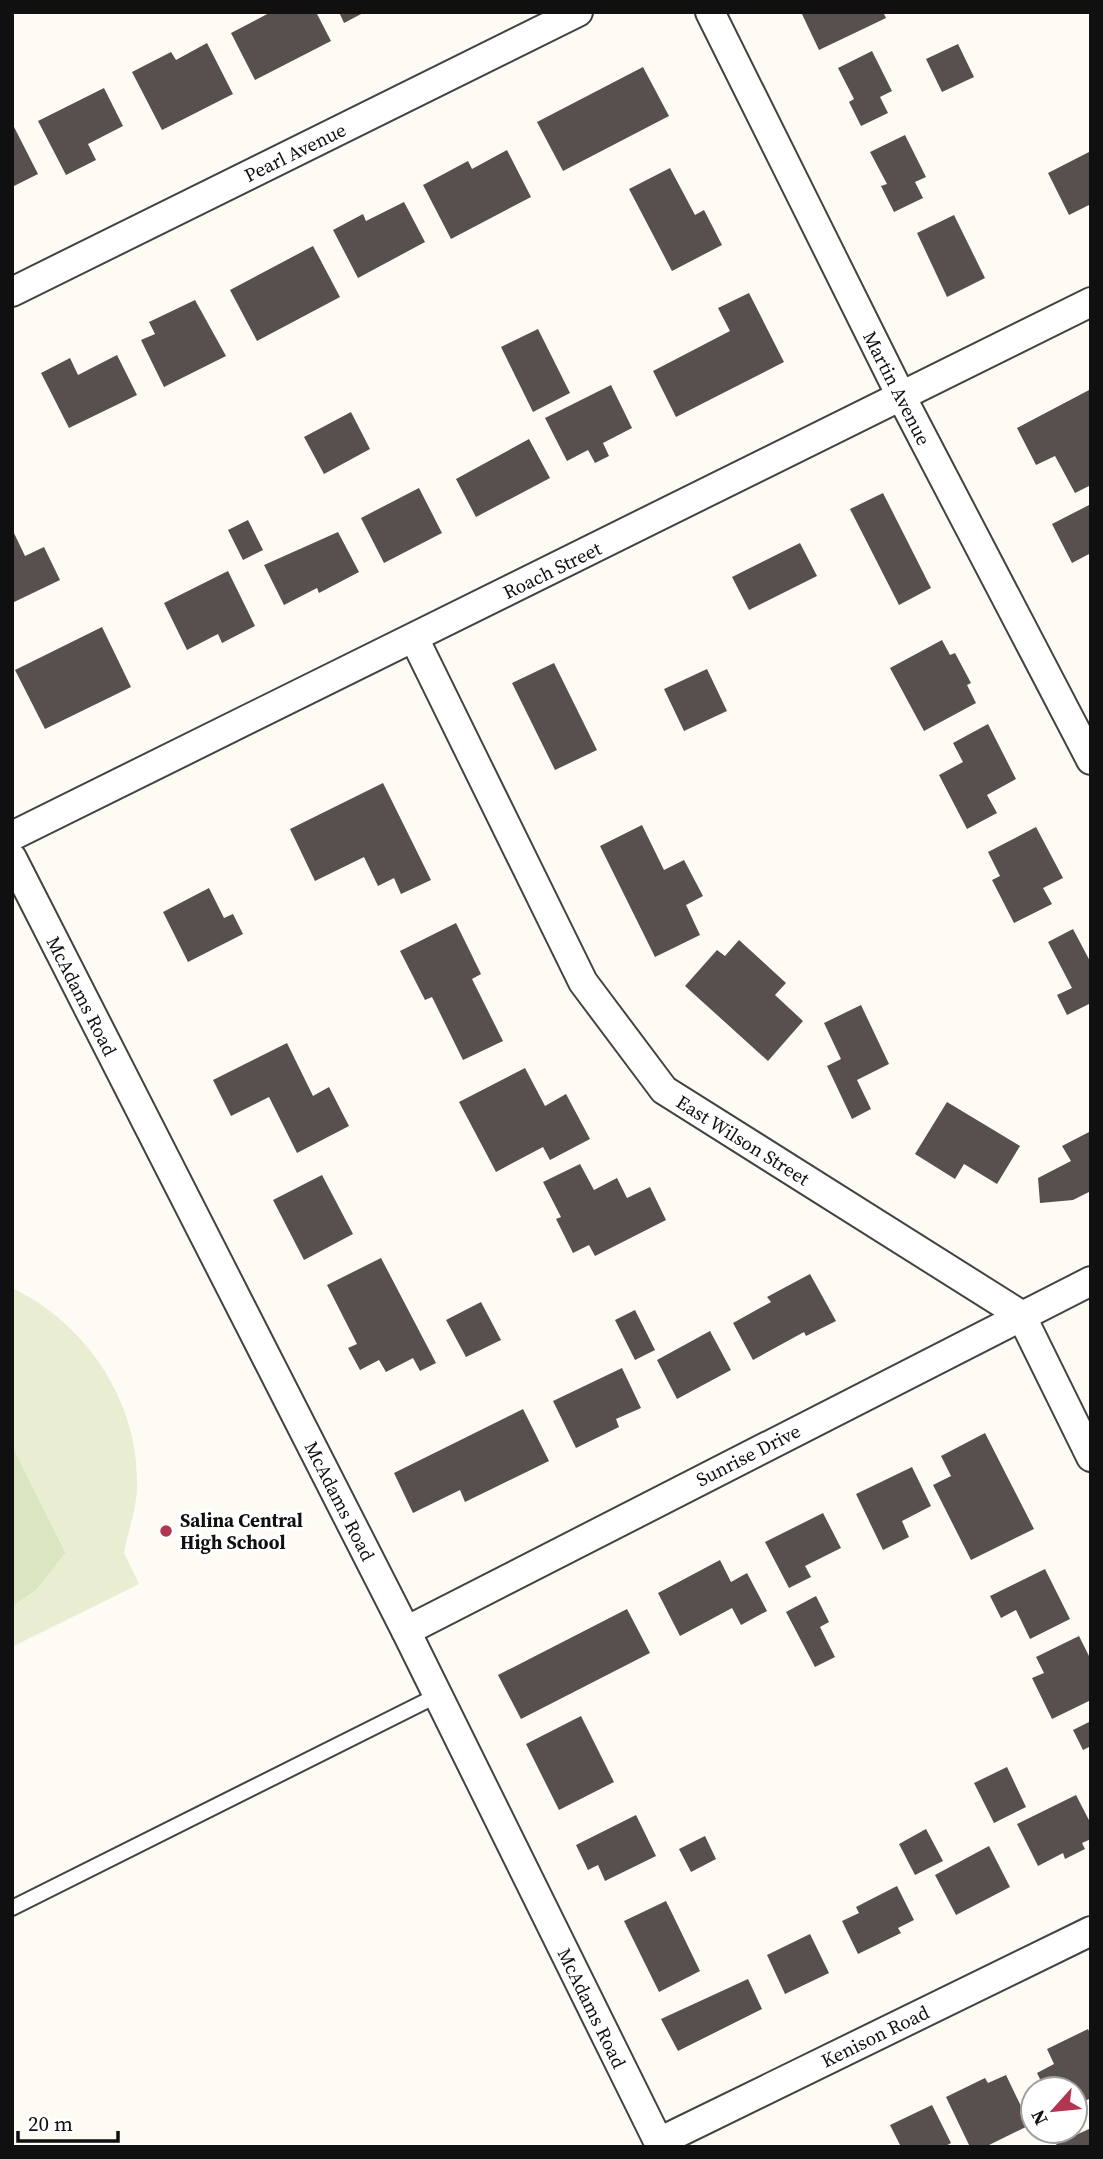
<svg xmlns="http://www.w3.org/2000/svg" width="1103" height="2159" font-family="'Source Serif 4',serif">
<rect width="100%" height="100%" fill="#fefbf5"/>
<path fill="#dae6c1" d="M12,1445l54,108 -30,37 -24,17z"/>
<path fill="#e9eed2" d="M12,1288c74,35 127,114 125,197 0,24 -9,45 -13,68l15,31 -127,63v-40l24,-17 30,-38 -54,-107z"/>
<g fill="#58504e">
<path d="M271,12h45l15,29 -76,39 -24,-47z"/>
<path d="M339,12h26l-21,11z"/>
<path d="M801,12h82l3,6 -67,32z"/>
<path d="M207,43l26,51 -71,36 -30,-58 39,-20 5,8z"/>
<path d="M958,44l16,33 -32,15 -16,-33z"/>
<path d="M872,51l20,40 -12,6 8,16 -27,13 -12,-24 5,-3 -16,-31z"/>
<path d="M643,67l26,49 -106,55 -26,-49z"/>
<path d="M104,88l19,38 -35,18 8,16 -30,15 -28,-54z"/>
<path d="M12,123l26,51 -26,13z"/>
<path d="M905,135l21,42 -11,5 8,16 -29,14 -13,-26 6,-2 -17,-32z"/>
<path d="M507,150l24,47 -80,42 -28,-54 45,-24 4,8z"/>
<path d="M1091,151v53l-22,11 -21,-42z"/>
<path d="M670,168l25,47 9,-5 18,35 -50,26 -43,-82z"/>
<path d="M404,202l21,40 -67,36 -25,-48 30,-16 3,7z"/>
<path d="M954,215l31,63 -38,19 -30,-64z"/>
<path d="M313,246l27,51 -83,44 -27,-51z"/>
<path d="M749,293l35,69 -108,55 -23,-46 77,-40 -12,-23z"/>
<path d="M195,300l31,56 -62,31 -23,-47 14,-6 -6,-12z"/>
<path d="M538,329l32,64 -37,19 -32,-65z"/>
<path d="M117,355l20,40 -68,33 -28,-55 29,-15 8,17z"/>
<path d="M611,385l21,43 -29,15 6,13 -14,7 -7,-13 -21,11 -22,-43z"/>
<path d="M1091,389v96l-16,8 -20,-37 -19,9 -19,-37z"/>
<path d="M351,412l19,37 -46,25 -20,-37z"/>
<path d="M529,439l21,39 -74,39 -20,-38z"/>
<path d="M419,488l23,45 -58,30 -23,-45z"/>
<path d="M883,493l48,95 -32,17 -49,-96z"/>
<path d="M1091,504v49l-19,10 -20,-39z"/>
<path d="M248,520l15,30 -20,10 -15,-30z"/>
<path d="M12,529l13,27 19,-9 16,33 -48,23z"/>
<path d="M338,532l21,40 -40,21 -2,-5 -33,17 -20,-40z"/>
<path d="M800,543l17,33 -68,34 -17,-33z"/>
<path d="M228,571l27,55 -33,17 -4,-9 -31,16 -23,-47z"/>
<path d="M102,627l29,60 -86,42 -30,-59z"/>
<path d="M942,640l8,15 5,-2 16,30 -4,2 9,18 -52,28 -34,-63z"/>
<path d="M554,663l43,87 -42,20 -43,-87z"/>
<path d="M707,669l20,42 -43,20 -20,-42z"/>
<path d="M988,724l28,55 -29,16 10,18 -30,16 -28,-54 24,-13 -10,-19z"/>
<path d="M383,783l48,97 -30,14 -7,-16 -16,8 -14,-29 -49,24 -25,-52z"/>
<path d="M642,825l22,45 20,-10 19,36 -17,9 14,30 -45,22 -55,-111z"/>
<path d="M1036,827l27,51 -20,10 9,16 -38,19 -22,-43 8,-4 -12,-24z"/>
<path d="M209,888l15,30 9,-4 10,20 -55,28 -25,-50z"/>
<path d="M456,923l25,51 -9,5 31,62 -40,19 -31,-63 -7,3 -25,-49z"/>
<path d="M1073,929l18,34v40l-24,12 -10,-20 15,-7 -24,-46z"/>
<path d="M739,940l47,43 -11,12 28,26 -35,40 -83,-75 32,-36 8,6z"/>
<path d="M861,1005l28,59 -32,16 14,29 -19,10 -25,-53 14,-7 -17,-36z"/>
<path d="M287,1043l26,53 16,-9 20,39 -52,27 -28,-56 -38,19 -18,-36z"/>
<path d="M525,1068l20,38 21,-12 24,45 -40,21 -7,-13 -47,25 -37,-70z"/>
<path d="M947,1102l73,44 -23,38 -33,-20 -9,15 -40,-25z"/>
<path d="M1091,1131v60l-18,9 -33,3 -2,-25 33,-17 -9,-15z"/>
<path d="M580,1164l14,26 23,-12 10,20 23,-11 16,33 -71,36 -6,-11 -16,8 -17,-34 5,-2 -18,-35z"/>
<path d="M322,1175l31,59 -49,26 -31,-60z"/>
<path d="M381,1258l55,105 -16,8 -7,-13 -27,14 -7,-12 -19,10 -12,-22 9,-4 -30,-59z"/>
<path d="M810,1274l26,47 -30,15 -2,-4 -51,28 -20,-37 38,-21 -4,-5z"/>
<path d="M481,1302l20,38 -35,17 -20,-37z"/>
<path d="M635,1310l20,40 -20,10 -20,-40z"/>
<path d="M710,1331l21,39 -54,29 -20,-39z"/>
<path d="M622,1368l19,40 -25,11 3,8 -43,21 -23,-47z"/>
<path d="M523,1409l26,52 -84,41 -5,-12 -47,23 -19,-40z"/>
<path d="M985,1433l49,96 -63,31 -38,-75 18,-9 -10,-20z"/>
<path d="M912,1467l19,39 -29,15 7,16 -26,13 -27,-56z"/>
<path d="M823,1513l18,35 -36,18 6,11 -22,11 -24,-46z"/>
<path d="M720,1560l11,22 16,-9 20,38 -26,14 -9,-17 -52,28 -22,-43z"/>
<path d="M1045,1569l25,50 -40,20 -14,-29 -15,8 -11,-22z"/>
<path d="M816,1596l13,26 -9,5 15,30 -20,10 -29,-55z"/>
<path d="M627,1609l23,44 -129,66 -23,-44z"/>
<path d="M1079,1636l12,24v40l-39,19 -20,-41 12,-5 -8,-16z"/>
<path d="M581,1716l33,66 -55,28 -33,-66z"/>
<path d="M1091,1721v25l-8,4 -10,-20z"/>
<path d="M1007,1767l19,40 -32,16 -20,-40z"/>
<path d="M1076,1795l15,29v15l-9,4 3,6 -20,10 -2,-6 -25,13 -21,-42z"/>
<path d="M636,1815l20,41 -51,25 -7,-16 -10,5 -12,-25z"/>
<path d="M926,1829l17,32 -28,14 -16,-31z"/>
<path d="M705,1836l11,23 -25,13 -12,-23z"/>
<path d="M989,1846l21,41 -54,28 -21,-40z"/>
<path d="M897,1886l17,34 -16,8 3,5 -43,21 -16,-33 17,-8 -3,-6z"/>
<path d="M666,1901l34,70 -41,21 -35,-71z"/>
<path d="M810,1934l19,39 -44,21 -18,-39z"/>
<path d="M748,1979l14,30 -84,42 -17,-32z"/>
<path d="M1088,2029l3,6v63l-16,8v-17h-30l-8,-16 17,-9 -7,-15z"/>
<path d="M1006,2075l24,50 -45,22h-15l-24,-50 39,-19 3,5z"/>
<path d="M932,2105l19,38 -7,4h-43l-11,-22z"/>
<path d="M1089,2129l2,18h-33l-2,-3z"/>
</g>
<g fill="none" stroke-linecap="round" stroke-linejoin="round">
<g stroke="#434343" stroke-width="18">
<path id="lane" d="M12,1908l426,-213"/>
</g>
<g stroke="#434343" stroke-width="32">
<g id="street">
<path d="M710,12l191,384 190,364"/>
<path d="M12,292l566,-280"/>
<path d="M414,638l169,344 81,108 357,225 70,142"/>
<path d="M12,836l1079,-534"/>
<path d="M12,858l394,773 255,516"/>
<path d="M406,1631l685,-350"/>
<path d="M659,2142l432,-211"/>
</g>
</g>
<use href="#lane" stroke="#fff" stroke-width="14"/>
<use href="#street" stroke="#fff" stroke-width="28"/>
</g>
<circle fill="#b23650" stroke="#fff" stroke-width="2.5" cx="166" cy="1531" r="7"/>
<g text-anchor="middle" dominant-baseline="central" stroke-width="7" stroke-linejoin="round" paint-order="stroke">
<g font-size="19" fill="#101010" stroke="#fff">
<text transform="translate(295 152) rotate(-26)">Pearl Avenue</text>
<text transform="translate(897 388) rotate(63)">Martin Avenue</text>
<text transform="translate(552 570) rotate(-26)">Roach Street</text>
<text transform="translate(82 996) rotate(63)">McAdams Road</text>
<text transform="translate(743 1140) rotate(32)">East Wilson Street</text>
<text transform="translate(748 1455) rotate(-27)">Sunrise Drive</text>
<text transform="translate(340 1501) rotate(63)">McAdams Road</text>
<text transform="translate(592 2008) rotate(64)">McAdams Road</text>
<text transform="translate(875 2036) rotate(-26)">Kenison Road</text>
</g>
<g font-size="19" font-weight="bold" fill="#101010" stroke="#fff" text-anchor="start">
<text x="180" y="1520">Salina Central<tspan x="180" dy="22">High School</tspan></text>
</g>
</g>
<rect width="1103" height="2159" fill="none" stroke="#101010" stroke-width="28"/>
<g transform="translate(1054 2110) rotate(243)"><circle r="33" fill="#ffffff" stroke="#9f9f9f" stroke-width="2"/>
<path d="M0-5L12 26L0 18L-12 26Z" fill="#b23650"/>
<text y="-10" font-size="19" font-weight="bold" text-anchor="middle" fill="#101010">N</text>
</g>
<path d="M18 2131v10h100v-10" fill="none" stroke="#101010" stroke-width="3.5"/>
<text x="28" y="2131" font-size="21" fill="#101010" stroke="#ffffff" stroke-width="5" paint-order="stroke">20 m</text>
</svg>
